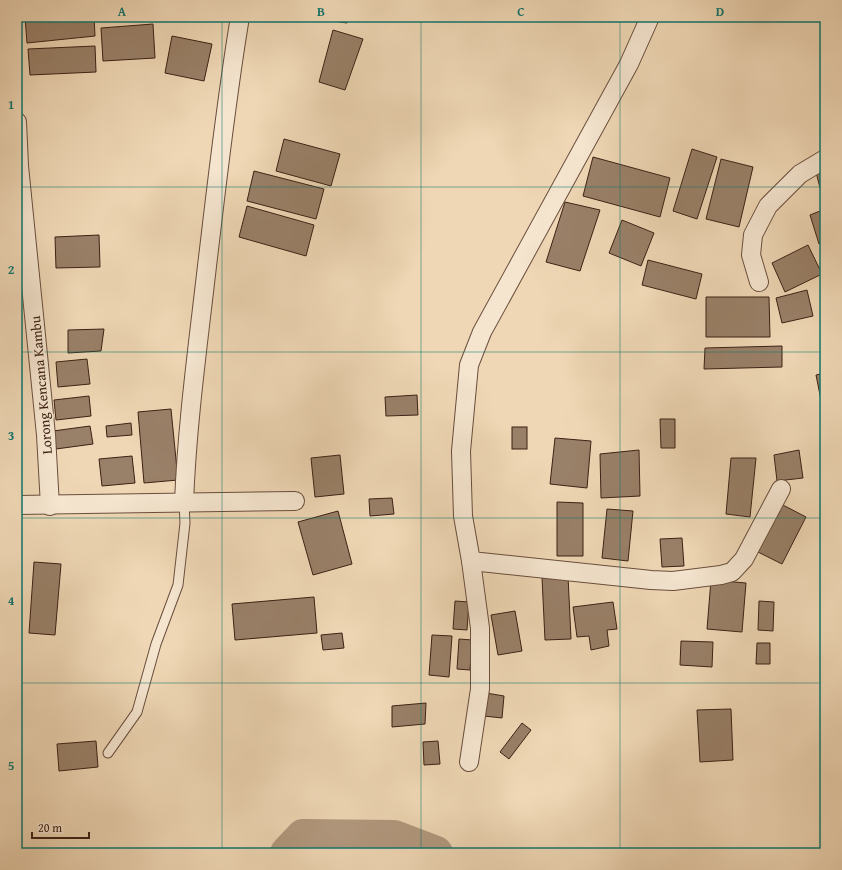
<svg xmlns="http://www.w3.org/2000/svg" width="842" height="870" font-family="'Gentium Book Plus',serif">
<rect width="100%" height="100%" fill="#efd7b5"/>
<filter id="stains"><feTurbulence type="fractalNoise" baseFrequency=".005" numOctaves="4"/><feColorMatrix values="0 0 0 0 .2 0 0 0 0 .09 0 0 0 0 .02 0 0 0 .5 -.17"/></filter>
<radialGradient id="worn" r=".72"><stop offset=".6" stop-color="#630" stop-opacity="0"/><stop offset="1" stop-color="#630" stop-opacity=".3"/></radialGradient>
<g fill="none" stroke-linecap="round" stroke-linejoin="round">
<path stroke="#b2997f" stroke-width="34" d="M287,853l16,-17 91,1 42,16"/>
</g>
<g fill="#998068" stroke="#3c2115">
<path d="M25,17h69l1,19 -68,7z"/>
<path d="M306,17h42l-1,6z"/>
<path d="M153,24l2,34 -52,3 -2,-33z"/>
<path d="M333,30l30,9 -18,51 -26,-8z"/>
<path d="M172,36l40,8 -8,37 -39,-8z"/>
<path d="M95,46l1,26 -66,3 -2,-26z"/>
<path d="M284,139l56,15 -9,32 -55,-15z"/>
<path d="M692,149l25,8 -20,62 -24,-8z"/>
<path d="M593,157l77,21 -10,39 -77,-21z"/>
<path d="M721,159l32,8 -14,60 -33,-8z"/>
<path d="M825,166v21l-5,1 -5,-20z"/>
<path d="M254,171l70,18 -8,30 -69,-18z"/>
<path d="M565,202l35,8 -20,61 -34,-9z"/>
<path d="M247,206l67,19 -8,31 -67,-19z"/>
<path d="M825,209v33l-6,2 -9,-29z"/>
<path d="M622,220l32,13 -13,33 -32,-13z"/>
<path d="M99,235l1,32 -44,1 -1,-31z"/>
<path d="M808,245l14,29 -37,18 -13,-29z"/>
<path d="M648,260l54,14 -6,25 -54,-14z"/>
<path d="M807,290l6,26 -31,7 -6,-25z"/>
<path d="M706,297h63l1,40h-64z"/>
<path d="M104,329l-3,22 -33,2v-23z"/>
<path d="M782,346v21l-78,2 1,-21z"/>
<path d="M87,359l3,25 -32,3 -2,-25z"/>
<path d="M825,373v47l-9,-45z"/>
<path d="M417,395l1,20 -32,1 -1,-19z"/>
<path d="M89,396l2,20 -35,4 -2,-20z"/>
<path d="M171,409l7,71 -34,3 -6,-71z"/>
<path d="M660,419h15v29h-14z"/>
<path d="M131,423l1,12 -25,2 -1,-11z"/>
<path d="M90,426l3,18 -37,5 -3,-18z"/>
<rect x="512" y="427" width="15" height="22"/>
<path d="M555,438l36,3 -4,47 -37,-4z"/>
<path d="M639,450l1,46 -39,2 -1,-44z"/>
<path d="M799,450l4,28 -26,3 -3,-26z"/>
<path d="M340,455l4,39 -29,3 -4,-39z"/>
<path d="M132,456l3,27 -33,3 -3,-27z"/>
<path d="M731,458h25l-6,59 -24,-3z"/>
<path d="M392,498l2,16 -24,2 -1,-17z"/>
<path d="M557,502l26,1v53h-26z"/>
<path d="M781,504l25,13 -24,47 -26,-13z"/>
<path d="M607,509l26,2 -5,50 -26,-3z"/>
<path d="M338,511l14,53 -39,11 -15,-53z"/>
<path d="M682,538l2,28 -22,1 -2,-28z"/>
<path d="M34,562l27,2 -6,71 -26,-2z"/>
<path d="M568,576l3,63 -26,1 -3,-62z"/>
<path d="M711,580l35,3 -4,49 -35,-3z"/>
<path d="M314,597l3,36 -82,7 -3,-36z"/>
<path d="M455,601l14,1 -2,28 -14,-1z"/>
<path d="M759,601l15,1 -1,29 -15,-1z"/>
<path d="M613,602l4,27 -10,1 2,16 -18,4 -2,-14 -12,1 -4,-30z"/>
<path d="M515,611l7,40 -24,4 -7,-40z"/>
<path d="M342,633l2,15 -21,2 -2,-15z"/>
<path d="M432,635l20,1 -3,41 -20,-2z"/>
<path d="M459,639l13,1 -2,30 -13,-1z"/>
<path d="M681,641l32,1 -1,25 -32,-2z"/>
<path d="M757,643h13v21h-14z"/>
<path d="M486,693l18,3 -2,22 -18,-2z"/>
<path d="M426,703l-1,21 -33,3v-21z"/>
<path d="M731,709l2,51 -33,2 -3,-52z"/>
<path d="M522,723l9,7 -22,29 -9,-7z"/>
<path d="M96,741l2,26 -39,4 -2,-27z"/>
<path d="M438,741l2,23 -16,1 -1,-23z"/>
</g>
<g fill="none" stroke-linecap="round" stroke-linejoin="round">
<g stroke="#694e3d" stroke-width="11">
<path id="lane" d="M108,753l29,-41 19,-68 22,-59 7,-62 -1,-20"/>
</g>
<g stroke="#694e3d" stroke-width="20">
<g id="street">
<path d="M650,17l-21,47 -147,268 -13,33 -8,86 2,65 8,45 180,19 22,1 48,-6 11,-3 12,-13 37,-70"/>
<path d="M17,122l2,44 27,269 4,71"/>
<path d="M759,282l-8,-27 2,-20 15,-29 32,-32 25,-15"/>
<path d="M184,503c3,-79 14,-158 23,-237 10,-83 19,-166 33,-249"/>
<path d="M17,505l278,-4"/>
<path d="M469,762l11,-73v-61l-9,-67"/>
</g>
</g>
<use href="#lane" stroke="#f5e5cf" stroke-width="9"/>
<use href="#street" stroke="#f5e5cf" stroke-width="18"/>
</g>
<path fill="none" stroke="#0f766e" stroke-width="1" stroke-opacity="0.55" d="M222,17v836M421,17v836M620,17v836M17,187h808M17,352h808M17,518h808M17,683h808"/>
<g text-anchor="middle" dominant-baseline="central" stroke-width="3.5" stroke-linejoin="round" paint-order="stroke">
<g font-size="14" fill="#3c2115" stroke="#f5e5cf">
<text transform="translate(41 385) rotate(-95)">Lorong Kencana Kambu</text>
</g>
</g>
<rect width="842" height="870" fill="none" stroke="#efd7b5" stroke-width="44"/>
<path d="M32 832v6h57v-6" fill="none" stroke="#3c2115" stroke-width="2"/>
<text x="38" y="832" font-size="12" fill="#3c2115" stroke="#f5e5cf" stroke-width="3" paint-order="stroke">20 m</text>
<rect x="22" y="22" width="798" height="826" fill="none" stroke="#0f766e" stroke-width="1.5"/>
<g font-size="13" text-anchor="middle" font-weight="bold" fill="#0f766e">
<text x="122" y="16">A</text>
<text x="321" y="16">B</text>
<text x="521" y="16">C</text>
<text x="720" y="16">D</text>
<text x="11" y="109">1</text>
<text x="11" y="274">2</text>
<text x="11" y="440">3</text>
<text x="11" y="605">4</text>
<text x="11" y="770">5</text>
</g>
<rect width="100%" height="100%" filter="url(#stains)"/>
<rect width="100%" height="100%" fill="url(#worn)"/>
</svg>
